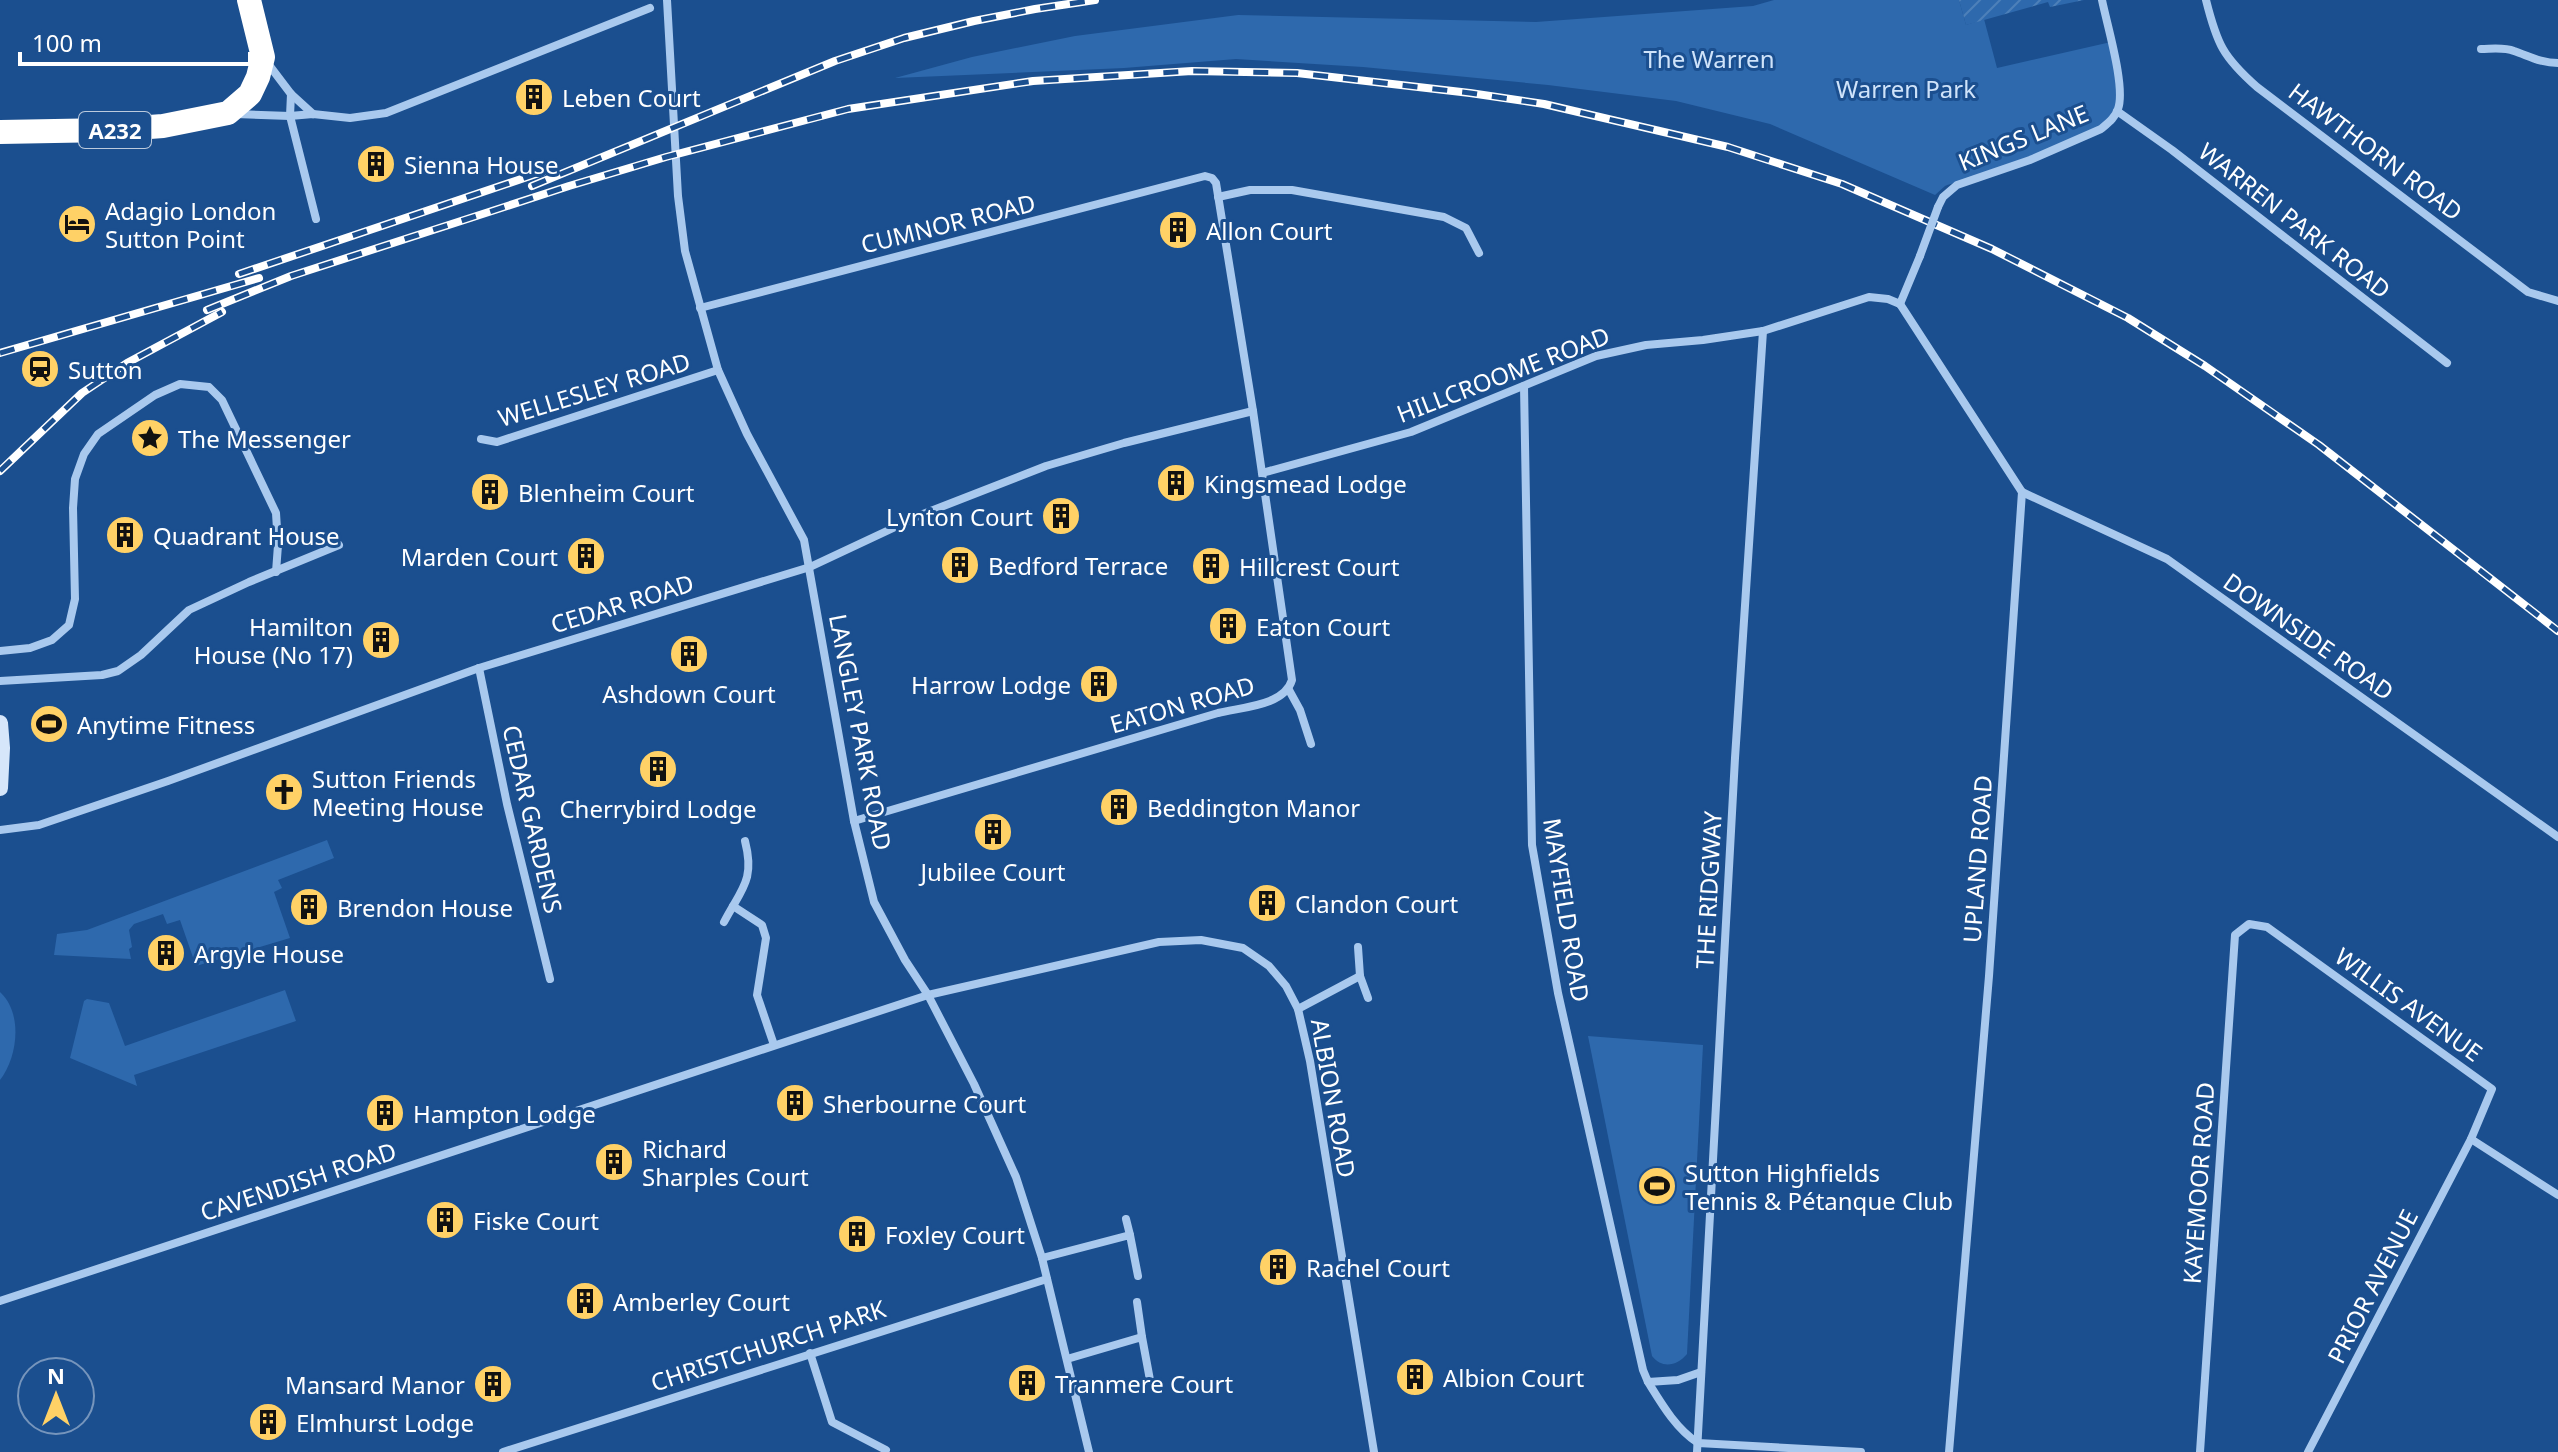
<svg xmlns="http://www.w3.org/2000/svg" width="2558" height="1452" font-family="'Noto Sans',sans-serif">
<defs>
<pattern id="garden-furrows" width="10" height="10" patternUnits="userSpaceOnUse" patternTransform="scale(2)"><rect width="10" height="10" fill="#2e69ad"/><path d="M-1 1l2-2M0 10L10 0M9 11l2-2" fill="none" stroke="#4d80b9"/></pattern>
</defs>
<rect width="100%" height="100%" fill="#1b4f8f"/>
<g fill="#2e69ad">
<path d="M1774,0h185l7,25 18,-6 13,49 114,-26c3,20 12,50 4,69 -12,27 -138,64 -170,75l-10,9 -165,-71 -94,-23 -128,-16 -185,-18 -127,-8 -112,9 -229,10 77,-21 103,-21 163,-21 298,7 217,-16z"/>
<path d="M327,840l7,18 -56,22 4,8 -8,4 16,46 -94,28 -16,-46 -13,4 -4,-10 -29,10 -5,6 3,17 -3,2 2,10 -77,-4 3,-21 30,-4z"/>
<path d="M285,990l11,31 -162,54 3,11 -67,-28 14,-57 3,-2 22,4 16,43z"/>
<path d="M0,992c23,21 18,65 0,88z"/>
<path d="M1588,1036l115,9 -16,309c-10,12 -25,15 -35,2z"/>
</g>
<path fill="url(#garden-furrows)" d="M1959,0h125l-34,7 -2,-5 -82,23z"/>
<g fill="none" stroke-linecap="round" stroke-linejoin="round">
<g stroke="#a9c9ee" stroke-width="8">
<path d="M667,0l11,196 7,55 33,119 29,64 57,106 50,281 20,81 31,58 23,35 46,89 42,93 26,81 47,194"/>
<path d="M2206,0c11,44 17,57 51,87l271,205 30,9"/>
<path d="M2481,49c10,0 23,-2 33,2 15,5 27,12 44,12"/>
<path d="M266,61l25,33 22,20"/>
<path d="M291,94l-1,22 26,103"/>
<path d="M2117,111l55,39 275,213"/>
<path d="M236,114l54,2 23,-2 37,4 36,-5 264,-105"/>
<path d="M1218,197l32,-7h42l152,27 22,11 13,25"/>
<path d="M1938,207l5,-10 14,-12 73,-25 71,-31c7,-6 14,-11 17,-20 8,-22 -11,-84 -16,-109"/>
<path d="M1900,304l122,188 -33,484 -40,476"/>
<path d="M1900,304l20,-48"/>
<path d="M700,308l505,-132 7,2 4,5 37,228 39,269c-8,26 -50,27 -74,33l-364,108"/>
<path d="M1524,386l8,459 26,148 85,377 5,12 30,-2 23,-8"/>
<path d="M481,439l16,3 221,-72"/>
<path d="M1262,473l149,-41 185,-76 50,-11 57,-5 60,-9 106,-34 19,2 12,5"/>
<path d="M2022,492l145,67 391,278"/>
<path d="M0,651l30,-3 22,-8 17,-15 6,-26 -2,-91 2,-29 9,-25 14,-20 57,-39 25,-11 29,3 13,13 54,113 2,32 -2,27"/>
<path d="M479,668l28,136 43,175"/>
<path d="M0,681l102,-6 16,-4 23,-16 48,-45 60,-28 90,-37"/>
<path d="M1289,690l11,20 11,34"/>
<path d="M0,830l39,-5 129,-44 311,-113 331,-101 113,-53 123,-48 78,-23 129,-32"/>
<path d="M733,906l29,19 4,13 -9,57 17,50"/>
<path d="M724,922c18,-34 31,-42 21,-81"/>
<path d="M1358,947l2,29"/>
<path d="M1298,1009l62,-33 8,22"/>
<path d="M1126,1219l4,16"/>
<path d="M1042,1258l88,-23 8,41"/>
<path d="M0,1301l928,-306 231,-53 42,-2 42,8 26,18 17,20 12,23 12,52 64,391"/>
<path d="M1137,1302l5,35"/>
<path d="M810,1353l22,69 54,28"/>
<path d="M1067,1359l75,-22 8,43"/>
<path d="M1648,1382c13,21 28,47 50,61l163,9"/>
<path d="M503,1452l544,-173"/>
<path d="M1697,1452l38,-694 28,-427"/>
<path d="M2200,1452l35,-517 14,-11 18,3 225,162 -21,50 87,56"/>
<path d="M2308,1452l163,-313"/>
</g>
<path stroke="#d6e6fa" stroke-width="16" d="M0,723l2,25 -2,40"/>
<path stroke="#fff" stroke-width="24" d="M0,132l109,-2 54,-4 65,-13 22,-19 8,-17 5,-20 -14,-57"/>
<g stroke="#fff" stroke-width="8">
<g id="rail">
<path d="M532,186l303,-125 69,-23 70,-17 61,-12 60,-9"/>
<path d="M239,274l303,-102"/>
<path d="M207,310l84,-34 278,-90 97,-29 182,-48 185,-28 159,-10 105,2 173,20 74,11 184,43 114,37 150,65 136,69 77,48 114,79 239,186"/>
<path d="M0,353l259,-75"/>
<path d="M0,471l82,-78 45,-30 95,-51"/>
</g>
</g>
<use href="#rail" stroke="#1b4f8f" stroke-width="5" stroke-dasharray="15" stroke-linecap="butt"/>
<path stroke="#a9c9ee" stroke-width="8" d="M1920,256l18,-49"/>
</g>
<defs>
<g id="building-disc" transform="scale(2)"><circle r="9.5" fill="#ffd166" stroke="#1b4f8f"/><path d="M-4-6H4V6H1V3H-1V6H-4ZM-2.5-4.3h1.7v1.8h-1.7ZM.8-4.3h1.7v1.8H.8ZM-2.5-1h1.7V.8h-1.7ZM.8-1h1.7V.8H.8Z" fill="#111"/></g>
<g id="hotel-disc" transform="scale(2)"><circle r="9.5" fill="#ffd166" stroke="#1b4f8f"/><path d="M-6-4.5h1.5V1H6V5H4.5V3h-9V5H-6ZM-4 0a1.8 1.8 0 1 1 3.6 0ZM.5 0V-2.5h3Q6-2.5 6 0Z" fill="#111"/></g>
<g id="station-disc" transform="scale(2)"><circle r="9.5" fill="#ffd166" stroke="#1b4f8f"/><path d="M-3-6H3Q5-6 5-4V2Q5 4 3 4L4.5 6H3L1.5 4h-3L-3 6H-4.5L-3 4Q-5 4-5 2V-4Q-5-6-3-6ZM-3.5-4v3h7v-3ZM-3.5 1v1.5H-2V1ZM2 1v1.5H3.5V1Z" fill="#111"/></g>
<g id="sight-disc" transform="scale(2)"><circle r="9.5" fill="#ffd166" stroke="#1b4f8f"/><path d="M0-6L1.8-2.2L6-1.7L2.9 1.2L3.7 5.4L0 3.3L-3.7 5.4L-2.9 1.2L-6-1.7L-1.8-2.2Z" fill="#111"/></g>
<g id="stadium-disc" transform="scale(2)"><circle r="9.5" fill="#ffd166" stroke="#1b4f8f"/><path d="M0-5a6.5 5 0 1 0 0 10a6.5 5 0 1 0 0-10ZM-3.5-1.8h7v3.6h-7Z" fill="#111"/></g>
<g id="church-disc" transform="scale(2)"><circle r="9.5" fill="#ffd166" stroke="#1b4f8f"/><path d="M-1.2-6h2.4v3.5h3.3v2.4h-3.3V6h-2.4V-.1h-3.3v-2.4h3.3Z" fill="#111"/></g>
</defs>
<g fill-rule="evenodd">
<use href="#building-disc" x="534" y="97"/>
<use href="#building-disc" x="376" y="164"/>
<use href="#hotel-disc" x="77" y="224"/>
<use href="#building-disc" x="1178" y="230"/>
<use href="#station-disc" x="40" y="369"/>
<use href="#sight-disc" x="150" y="438"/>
<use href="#building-disc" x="1176" y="483"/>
<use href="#building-disc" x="490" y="492"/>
<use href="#building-disc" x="1061" y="516"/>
<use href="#building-disc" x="125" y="535"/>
<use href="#building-disc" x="586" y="556"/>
<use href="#building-disc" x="960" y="565"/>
<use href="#building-disc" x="1211" y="566"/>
<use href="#building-disc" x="1228" y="626"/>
<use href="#building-disc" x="381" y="640"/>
<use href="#building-disc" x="689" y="654"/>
<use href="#building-disc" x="1099" y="684"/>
<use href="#stadium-disc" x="49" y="724"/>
<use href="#building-disc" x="658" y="769"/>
<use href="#church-disc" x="284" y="792"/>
<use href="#building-disc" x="1119" y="807"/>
<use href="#building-disc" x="993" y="832"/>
<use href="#building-disc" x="1267" y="903"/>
<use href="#building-disc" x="309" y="907"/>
<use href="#building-disc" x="166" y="953"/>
<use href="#building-disc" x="795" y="1103"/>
<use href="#building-disc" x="385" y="1113"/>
<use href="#building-disc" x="614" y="1162"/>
<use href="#stadium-disc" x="1657" y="1186"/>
<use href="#building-disc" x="445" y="1220"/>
<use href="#building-disc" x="857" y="1234"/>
<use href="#building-disc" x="1278" y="1267"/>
<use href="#building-disc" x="585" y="1301"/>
<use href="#building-disc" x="1415" y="1377"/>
<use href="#building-disc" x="1027" y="1383"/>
<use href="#building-disc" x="493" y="1384"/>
<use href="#building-disc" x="268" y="1422"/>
</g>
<g text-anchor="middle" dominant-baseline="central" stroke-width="6" stroke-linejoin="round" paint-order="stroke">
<rect fill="#1b4f8f" stroke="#bbcadd" stroke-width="2" x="79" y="112" width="72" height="36" rx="6"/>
<g font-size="22" font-weight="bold" fill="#fff">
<text x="115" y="130">A232</text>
</g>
<g font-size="24" fill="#cfe3fa" stroke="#1b4f8f">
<text x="1709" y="58">The Warren</text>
<text x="1906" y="88">Warren Park</text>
</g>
<g font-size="24" fill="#fff" stroke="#1b4f8f" text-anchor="start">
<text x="562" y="97">Leben Court</text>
<text x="404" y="164">Sienna House</text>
<text x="105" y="210">Adagio London<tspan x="105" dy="28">Sutton Point</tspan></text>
<text x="1206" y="230">Allon Court</text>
<text x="68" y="369">Sutton</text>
<text x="178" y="438">The Messenger</text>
<text x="1204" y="483">Kingsmead Lodge</text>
<text x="518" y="492">Blenheim Court</text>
<text x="1033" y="516" text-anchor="end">Lynton Court</text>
<text x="153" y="535">Quadrant House</text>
<text x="558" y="556" text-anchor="end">Marden Court</text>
<text x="988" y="565">Bedford Terrace</text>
<text x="1239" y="566">Hillcrest Court</text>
<text x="353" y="626" text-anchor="end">Hamilton<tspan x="353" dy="28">House (No 17)</tspan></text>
<text x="1256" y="626">Eaton Court</text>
<text x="1071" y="684" text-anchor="end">Harrow Lodge</text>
<text x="689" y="693" text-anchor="middle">Ashdown Court</text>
<text x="77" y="724">Anytime Fitness</text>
<text x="312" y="778">Sutton Friends<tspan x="312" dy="28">Meeting House</tspan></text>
<text x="1147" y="807">Beddington Manor</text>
<text x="658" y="808" text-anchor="middle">Cherrybird Lodge</text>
<text x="993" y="871" text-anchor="middle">Jubilee Court</text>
<text x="1295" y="903">Clandon Court</text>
<text x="337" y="907">Brendon House</text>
<text x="194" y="953">Argyle House</text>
<text x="823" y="1103">Sherbourne Court</text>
<text x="413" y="1113">Hampton Lodge</text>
<text x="642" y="1148">Richard<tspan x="642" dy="28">Sharples Court</tspan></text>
<text x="1685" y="1172">Sutton Highfields<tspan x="1685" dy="28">Tennis &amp; Pétanque Club</tspan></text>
<text x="473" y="1220">Fiske Court</text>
<text x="885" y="1234">Foxley Court</text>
<text x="1306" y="1267">Rachel Court</text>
<text x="613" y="1301">Amberley Court</text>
<text x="1443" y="1377">Albion Court</text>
<text x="1055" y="1383">Tranmere Court</text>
<text x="465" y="1384" text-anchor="end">Mansard Manor</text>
<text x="296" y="1422">Elmhurst Lodge</text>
</g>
<g font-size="24" fill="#fff" stroke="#1b4f8f">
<text transform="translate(2023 137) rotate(-22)">KINGS LANE</text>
<text transform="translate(2376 151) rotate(37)">HAWTHORN ROAD</text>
<text transform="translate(2295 220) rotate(38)">WARREN PARK ROAD</text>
<text transform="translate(948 223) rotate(-14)">CUMNOR ROAD</text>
<text transform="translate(1503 374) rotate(-21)">HILLCROOME ROAD</text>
<text transform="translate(594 389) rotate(-17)">WELLESLEY ROAD</text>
<text transform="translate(622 603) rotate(-17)">CEDAR ROAD</text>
<text transform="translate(2309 636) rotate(35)">DOWNSIDE ROAD</text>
<text transform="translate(1182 704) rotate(-16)">EATON ROAD</text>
<text transform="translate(861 732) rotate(79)">LANGLEY PARK ROAD</text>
<text transform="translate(533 819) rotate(77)">CEDAR GARDENS</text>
<text transform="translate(1977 859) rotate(-86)">UPLAND ROAD</text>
<text transform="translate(1708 890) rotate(-87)">THE RIDGWAY</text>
<text transform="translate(1567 910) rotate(81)">MAYFIELD ROAD</text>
<text transform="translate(2409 1004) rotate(36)">WILLIS AVENUE</text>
<text transform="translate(1334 1098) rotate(80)">ALBION ROAD</text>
<text transform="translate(298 1181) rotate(-18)">CAVENDISH ROAD</text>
<text transform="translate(2198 1183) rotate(-86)">KAYEMOOR ROAD</text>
<text transform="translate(2372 1286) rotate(-63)">PRIOR AVENUE</text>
<text transform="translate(768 1345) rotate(-18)">CHRISTCHURCH PARK</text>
</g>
</g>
<g transform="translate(56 1396)"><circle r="38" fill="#1b4f8f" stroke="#7695bc" stroke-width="2"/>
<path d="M0-6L14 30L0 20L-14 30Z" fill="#ffd166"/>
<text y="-12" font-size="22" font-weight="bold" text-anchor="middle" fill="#ffffff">N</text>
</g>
<path d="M20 52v12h230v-12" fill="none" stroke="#ffffff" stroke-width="4"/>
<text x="32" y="52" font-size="24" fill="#ffffff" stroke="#1b4f8f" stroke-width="6" paint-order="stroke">100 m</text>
</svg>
